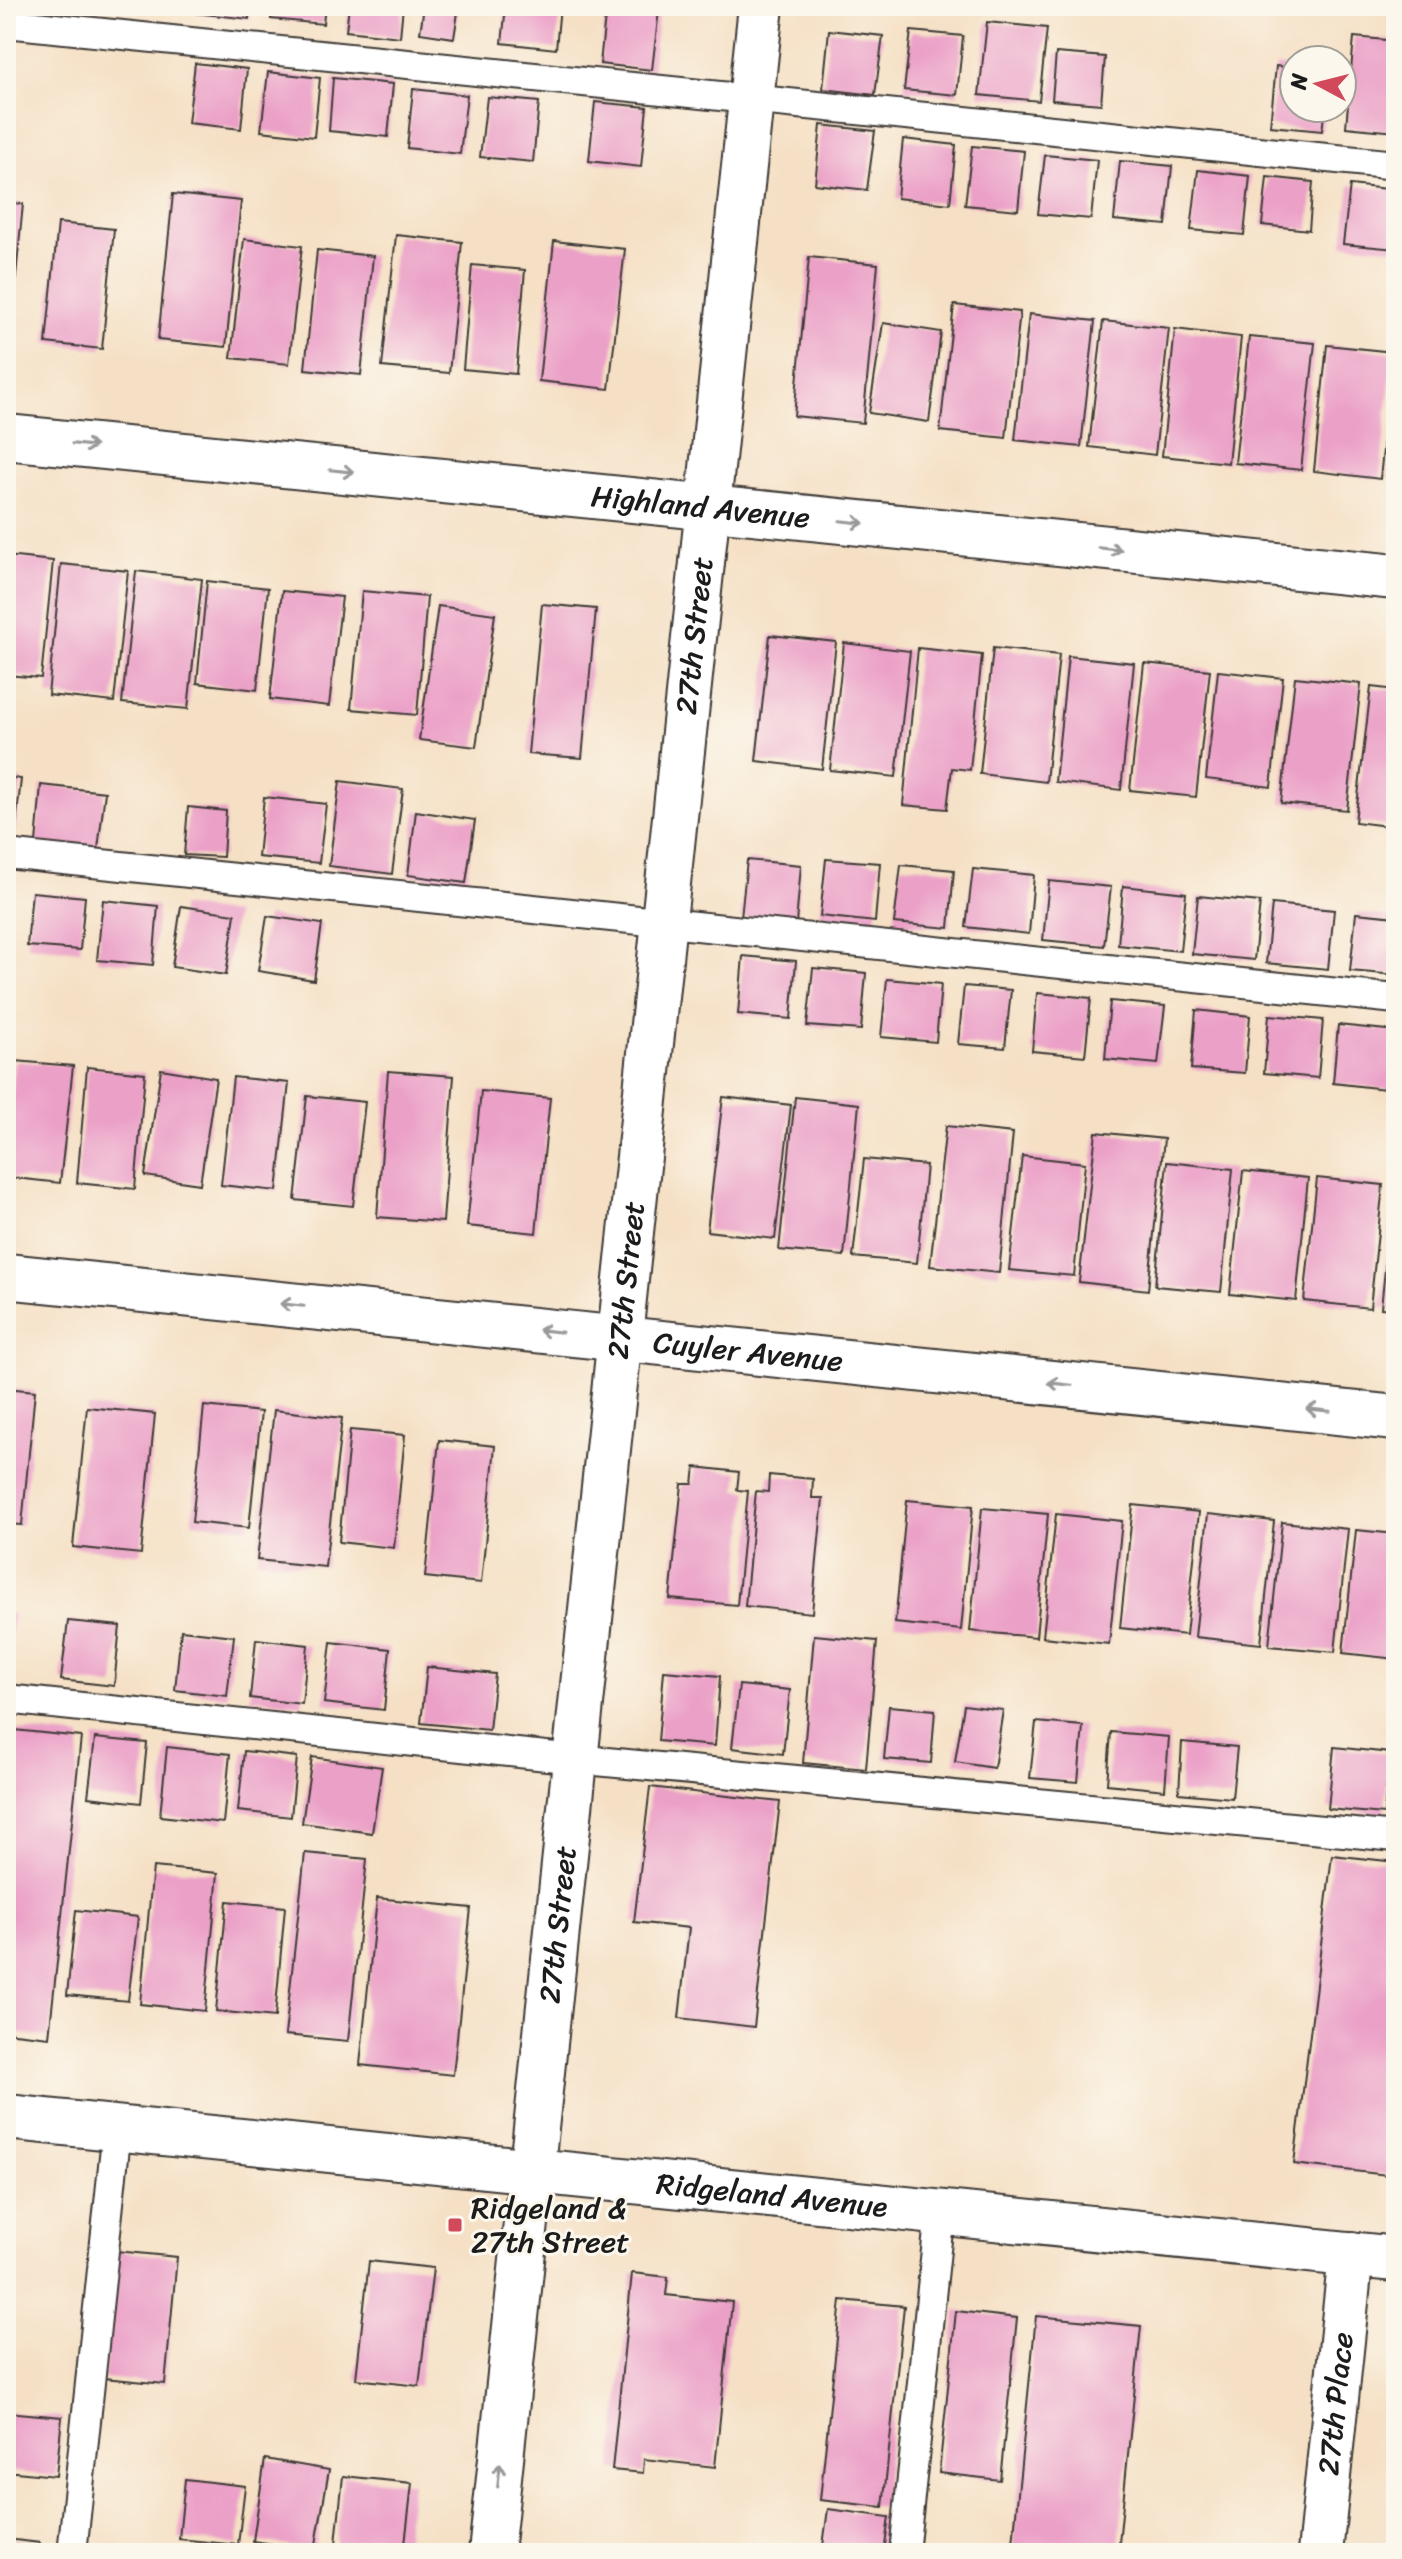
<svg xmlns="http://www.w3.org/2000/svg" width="1402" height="2559" font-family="Sriracha,sans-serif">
<rect width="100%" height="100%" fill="#fbf7ec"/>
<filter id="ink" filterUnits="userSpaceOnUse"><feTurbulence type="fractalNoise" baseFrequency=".0125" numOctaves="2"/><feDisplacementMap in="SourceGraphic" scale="16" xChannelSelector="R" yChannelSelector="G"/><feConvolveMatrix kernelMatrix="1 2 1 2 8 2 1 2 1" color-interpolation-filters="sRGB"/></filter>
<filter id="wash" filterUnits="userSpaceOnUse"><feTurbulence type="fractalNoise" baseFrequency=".006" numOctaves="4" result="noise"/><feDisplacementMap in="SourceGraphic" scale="32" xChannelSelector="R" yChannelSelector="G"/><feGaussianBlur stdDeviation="1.8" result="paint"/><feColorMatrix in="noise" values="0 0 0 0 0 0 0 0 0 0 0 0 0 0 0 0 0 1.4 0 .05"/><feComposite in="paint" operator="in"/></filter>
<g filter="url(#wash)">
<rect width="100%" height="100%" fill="#f5e0c5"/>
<g id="blocks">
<g fill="#eba0c7">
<path d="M197,6h53l-1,13 -53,-6z"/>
<path d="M272,6h53l-2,18 -52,-5z"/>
<path d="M349,6h54l-3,31 -54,-6z"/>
<path d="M424,6h35l-5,32 -34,-5z"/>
<path d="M506,6h54l-4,43 -54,-6z"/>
<path d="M606,6l53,4 -7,60 -52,-6z"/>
<path d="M987,22l60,6 -8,73 -60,-6z"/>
<path d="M829,30l54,6 -8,59 -52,-6z"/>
<path d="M911,31l52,5 -6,59 -53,-5z"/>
<path d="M1354,37l42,4v91l-50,-5z"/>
<path d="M1056,53l49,4 -4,47 -49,-4z"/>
<path d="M195,63l52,6 -6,60 -53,-6z"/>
<path d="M1276,66l18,2v40h31l-3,23 -52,-5z"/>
<path d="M268,72l52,6 -6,59 -53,-6z"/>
<path d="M333,78l60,6 -5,53 -59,-6z"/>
<path d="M413,89l54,6 -7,59 -53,-6z"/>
<path d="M487,97l52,5 -6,60 -53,-5z"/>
<path d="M595,102l52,5 -6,60 -52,-6z"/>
<path d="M821,125l54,6 -8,59 -52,-6z"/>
<path d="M903,139l53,6 -6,59 -53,-6z"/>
<path d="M972,146l52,5 -6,59 -53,-5z"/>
<path d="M1045,155l52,5 -6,59 -53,-5z"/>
<path d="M1120,161l52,5 -6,59 -52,-5z"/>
<path d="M1198,170l52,6 -6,59 -53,-5z"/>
<path d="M1267,177l46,5 -4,48 -47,-5z"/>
<path d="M1350,185l46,5v59l-53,-5z"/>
<path d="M173,194l68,7 -15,146 -68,-7z"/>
<path d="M6,203l17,1 -12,123h-5z"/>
<path d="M58,223l56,6 -12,120 -56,-6z"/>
<path d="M396,235l66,7 -13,131 -67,-6z"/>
<path d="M244,239l58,7 -13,118 -58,-6z"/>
<path d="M554,241l71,8 -16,140 -70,-8z"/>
<path d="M317,250l56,6 -12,119 -56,-6z"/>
<path d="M809,257l69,7 -15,159 -69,-7z"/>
<path d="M472,265l53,5 -9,104 -53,-5z"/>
<path d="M954,305l66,7 -14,126 -66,-7z"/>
<path d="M1029,314l66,7 -14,126 -66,-7z"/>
<path d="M1103,321l66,7 -14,127 -66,-8z"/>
<path d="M883,323l58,9 -12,90 -60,-9z"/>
<path d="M1175,329l66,8 -13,126 -66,-7z"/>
<path d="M1249,337l66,6 -14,127 -66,-7z"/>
<path d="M1327,345l66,7 -13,127 -66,-8z"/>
<path d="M1394,422h2v57l-8,-1z"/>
<path d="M6,556l47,5 -12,117 -35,-3z"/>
<path d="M61,564l67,7 -14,131 -66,-7z"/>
<path d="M136,571l66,8 -14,130 -66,-6z"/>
<path d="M207,581l61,7 -11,102 -60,-7z"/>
<path d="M282,591l60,6 -13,109 -59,-7z"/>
<path d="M362,591l65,6 -10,118 -66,-6z"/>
<path d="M542,604l54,5 -14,149 -54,-4z"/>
<path d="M438,606l57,8 -19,133 -57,-7z"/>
<path d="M770,635l66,7 -14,127 -66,-8z"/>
<path d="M844,643l66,8 -14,126 -66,-7z"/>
<path d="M918,648l64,7 -12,115 -18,-2 -5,41 -44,-4z"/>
<path d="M993,648l66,7 -13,127 -66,-8z"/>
<path d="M1068,656l66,7 -13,127 -66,-8z"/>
<path d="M1144,663l66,7 -14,127 -66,-7z"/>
<path d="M1218,671l65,7 -12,109 -65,-8z"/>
<path d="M1295,677l66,7 -14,126 -66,-7z"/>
<path d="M1371,687l25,3v137l-41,-5z"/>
<path d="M6,777l15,2 -6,54 -9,-1z"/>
<path d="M340,781l63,8 -11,85 -63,-8z"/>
<path d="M41,785l64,7 -7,57 -62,-6z"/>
<path d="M264,797l62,7 -7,59 -61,-6z"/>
<path d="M188,807l38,4 -3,46 -39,-2z"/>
<path d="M416,811l59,9 -9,63 -58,-8z"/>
<path d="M826,859l54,4 -5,59 -55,-6z"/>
<path d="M747,860l54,5 -5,59 -55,-6z"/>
<path d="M901,865l53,5 -5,58 -55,-5z"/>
<path d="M973,869l61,6 -5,59 -63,-7z"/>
<path d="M1049,881l62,6 -7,59 -61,-6z"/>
<path d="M1123,886l63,7 -6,58 -62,-6z"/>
<path d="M32,892l53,5 -5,53 -53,-4z"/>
<path d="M1198,896l62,6 -6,58 -62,-6z"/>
<path d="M103,900l55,6 -5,59 -56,-5z"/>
<path d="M1272,904l62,6 -6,59 -62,-6z"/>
<path d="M181,906l54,8 -9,61 -54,-8z"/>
<path d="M1356,913l40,4v58l-46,-4z"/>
<path d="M267,916l55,8 -8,56 -56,-9z"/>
<path d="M743,956l53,5 -5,58 -53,-5z"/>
<path d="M813,968l53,5 -5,57 -54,-4z"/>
<path d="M887,979l54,5 -5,58 -55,-5z"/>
<path d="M964,986l47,4 -6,58 -47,-4z"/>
<path d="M1037,993l54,5 -6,58 -53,-5z"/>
<path d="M1110,1001l55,5 -7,58 -53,-5z"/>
<path d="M1196,1010l54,6 -5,57 -54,-4z"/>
<path d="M1269,1015l54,5 -5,58 -54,-5z"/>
<path d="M1338,1025l58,6 -2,59 -61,-7z"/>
<path d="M15,1061l58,5 -13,117 -54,-6z"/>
<path d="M87,1067l58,6 -10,116 -58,-6z"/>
<path d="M161,1069l55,9 -16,106 -55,-8z"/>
<path d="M388,1071l66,5 -11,146 -66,-5z"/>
<path d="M233,1077l56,6 -12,108 -56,-6z"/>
<path d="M481,1091l69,7 -14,135 -69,-7z"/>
<path d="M307,1096l58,6 -12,104 -58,-6z"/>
<path d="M723,1097l68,8 -16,134 -68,-8z"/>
<path d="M795,1097l64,7 -15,152 -65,-6z"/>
<path d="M946,1126l67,7 -14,140 -69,-7z"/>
<path d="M1096,1132l68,7 -16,151 -69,-8z"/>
<path d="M1022,1156l63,7 -11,113 -65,-6z"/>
<path d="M864,1159l62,6 -9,98 -64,-6z"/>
<path d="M1167,1162l66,7 -12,123 -66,-6z"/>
<path d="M1243,1171l65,7 -12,123 -66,-7z"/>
<path d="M1317,1178l66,7 -13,123 -66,-7z"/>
<path d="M1394,1182h2v127l-15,-1z"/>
<path d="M6,1388l29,3 -13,134 -16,-1z"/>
<path d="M204,1406l57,6 -12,116 -57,-6z"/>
<path d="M87,1407l68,7 -14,140 -68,-7z"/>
<path d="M274,1410l68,8 -17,149 -68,-7z"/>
<path d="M350,1430l55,5 -11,113 -55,-6z"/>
<path d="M439,1440l56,6 -14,137 -56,-6z"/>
<path d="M695,1467l44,5 -2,18 11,1 -11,114 -67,-6 12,-115h11z"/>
<path d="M769,1475l44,4 -1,19h11l-11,115 -67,-7 11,-115 12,1z"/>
<path d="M907,1500l66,6 -12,124 -66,-7z"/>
<path d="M1133,1505l66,7 -13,123 -66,-7z"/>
<path d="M982,1508l66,6 -12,123 -66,-6z"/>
<path d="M1056,1514l66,7 -13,123 -66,-7z"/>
<path d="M1208,1514l66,7 -13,123 -66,-7z"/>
<path d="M1282,1522l66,7 -13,123 -66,-6z"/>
<path d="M1356,1530l40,4v125l-53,-6z"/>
<path d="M6,1613l7,1 -5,44 -2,-1z"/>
<path d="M68,1621l52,5 -6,60 -53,-6z"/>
<path d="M181,1630l53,6 -7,60 -52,-6z"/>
<path d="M814,1635l63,6 -11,128 -63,-6z"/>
<path d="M256,1639l52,6 -6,59 -52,-6z"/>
<path d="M331,1642l59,7 -6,61 -60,-7z"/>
<path d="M427,1667l68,7 -6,56 -68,-7z"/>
<path d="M664,1671l56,5 -5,70 -57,-5z"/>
<path d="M739,1685l51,5 -7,64 -51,-6z"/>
<path d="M964,1705l39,5 -9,58 -39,-6z"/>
<path d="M889,1706l46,4 -4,53 -47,-4z"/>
<path d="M1036,1722l47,4 -5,56 -48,-4z"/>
<path d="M14,1730l67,7 -32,300 -43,-5v-227z"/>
<path d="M1111,1732l58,5 -4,53 -58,-6z"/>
<path d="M95,1738l52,5 -6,60 -53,-6z"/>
<path d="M1182,1742l55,5 -5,51 -53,-5z"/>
<path d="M167,1747l63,7 -7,69 -63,-7z"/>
<path d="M1334,1747l56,6 -6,61 -56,-5z"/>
<path d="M244,1751l53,6 -6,60 -53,-6z"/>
<path d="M312,1757l70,10 -10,66 -70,-10z"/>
<path d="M650,1787l130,15 -26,225 -75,-9 10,-90 -55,-6z"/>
<path d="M305,1853l62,6 -19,182 -63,-6z"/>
<path d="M1332,1855l64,7v244l-9,69 -93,-11z"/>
<path d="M153,1867l65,6 -13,138 -65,-7z"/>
<path d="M377,1898l94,10 -18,167 -93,-10z"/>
<path d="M227,1901l58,6 -10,110 -59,-6z"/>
<path d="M76,1910l62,7 -10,84 -61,-6z"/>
<path d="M116,2251l61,6 -12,127 -61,-6z"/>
<path d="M369,2261l64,7 -14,118 -63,-7z"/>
<path d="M632,2273l36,4 -2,18 66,7 -17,165 -71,-8 -1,14 -31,-3z"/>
<path d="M841,2300l63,6 -21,201 -63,-7z"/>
<path d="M956,2311l61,7 -17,162 -61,-7z"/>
<path d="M1036,2316l105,10 -23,227h-106z"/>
<path d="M6,2412l56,5 -6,59 -50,-5z"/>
<path d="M265,2459l64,11 -14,80 -62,-9z"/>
<path d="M343,2476l69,7 -8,70h-69z"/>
<path d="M185,2479l60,7 -7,59 -59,-6z"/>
<path d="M828,2509l61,8 -5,36h-62z"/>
<path d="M6,2539l34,4 -1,10h-33z"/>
</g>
</g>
</g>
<g filter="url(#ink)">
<use href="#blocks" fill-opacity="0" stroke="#3d3935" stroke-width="2"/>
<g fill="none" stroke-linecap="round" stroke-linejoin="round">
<g stroke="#3d3935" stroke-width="32">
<g id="lane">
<path d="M6,23l1390,142"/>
<path d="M6,854l1390,145"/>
<path d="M6,1699l569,60 821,78"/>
<path d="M72,2553l45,-425"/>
<path d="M904,2553l36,-341"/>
</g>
</g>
<g stroke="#3d3935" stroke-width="48">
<g id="street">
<path id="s1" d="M6,437l1390,140"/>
<path id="s2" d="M6,1276l1390,142"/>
<path id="s3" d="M491,2553l270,-2547"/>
<path id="s4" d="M1320,2553l31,-299"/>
</g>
</g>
<g stroke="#3d3935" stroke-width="48">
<g id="secondary">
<path id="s5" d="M6,2117l1390,142"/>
</g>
</g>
<use href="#lane" stroke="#fff" stroke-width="28"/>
<use href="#street" stroke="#fff" stroke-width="44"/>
<use href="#secondary" stroke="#fff" stroke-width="44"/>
</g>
<defs><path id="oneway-shaft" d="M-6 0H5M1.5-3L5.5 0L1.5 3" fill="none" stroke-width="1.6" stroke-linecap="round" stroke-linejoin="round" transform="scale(2)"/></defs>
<g stroke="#999">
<use href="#oneway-shaft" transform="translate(84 445) rotate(6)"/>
<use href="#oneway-shaft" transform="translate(342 471) rotate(6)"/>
<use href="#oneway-shaft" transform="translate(852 522) rotate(6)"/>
<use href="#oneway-shaft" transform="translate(1110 549) rotate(6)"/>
<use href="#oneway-shaft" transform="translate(292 1305) rotate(-174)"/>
<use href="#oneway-shaft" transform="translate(550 1331) rotate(-174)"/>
<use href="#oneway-shaft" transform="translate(1060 1384) rotate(-174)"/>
<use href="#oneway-shaft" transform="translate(1318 1410) rotate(-174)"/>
<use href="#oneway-shaft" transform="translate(499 2475) rotate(-84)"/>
</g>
</g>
<rect fill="#d1495b" stroke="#fbf7ec" stroke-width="3" x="447" y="2217" width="16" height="16" rx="4"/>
<g text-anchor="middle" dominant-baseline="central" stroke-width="6" stroke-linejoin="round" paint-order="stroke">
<g font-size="30" fill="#1c1c1c" stroke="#fbf7ec">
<text stroke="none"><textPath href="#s1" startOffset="698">Highland Avenue</textPath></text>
<text stroke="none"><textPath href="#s3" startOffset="1928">27th Street</textPath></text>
<text stroke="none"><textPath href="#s3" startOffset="1280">27th Street</textPath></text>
<text stroke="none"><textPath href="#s2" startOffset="746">Cuyler Avenue</textPath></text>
<text stroke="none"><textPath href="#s3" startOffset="632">27th Street</textPath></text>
<text stroke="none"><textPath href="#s5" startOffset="770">Ridgeland Avenue</textPath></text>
<text stroke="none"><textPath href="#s4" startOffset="150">27th Place</textPath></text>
</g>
<g font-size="30" fill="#1c1c1c" stroke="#fbf7ec" text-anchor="start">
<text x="471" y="2208">Ridgeland &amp;<tspan x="471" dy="34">27th Street</tspan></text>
</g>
</g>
<rect width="1402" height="2559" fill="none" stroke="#fbf7ec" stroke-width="32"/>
<g transform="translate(1318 84) rotate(277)"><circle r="38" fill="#fbf7ec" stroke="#a29f99" stroke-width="2"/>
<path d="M0-6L14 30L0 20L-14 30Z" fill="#d1495b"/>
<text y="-12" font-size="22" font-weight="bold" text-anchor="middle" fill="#1c1c1c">N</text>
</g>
</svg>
